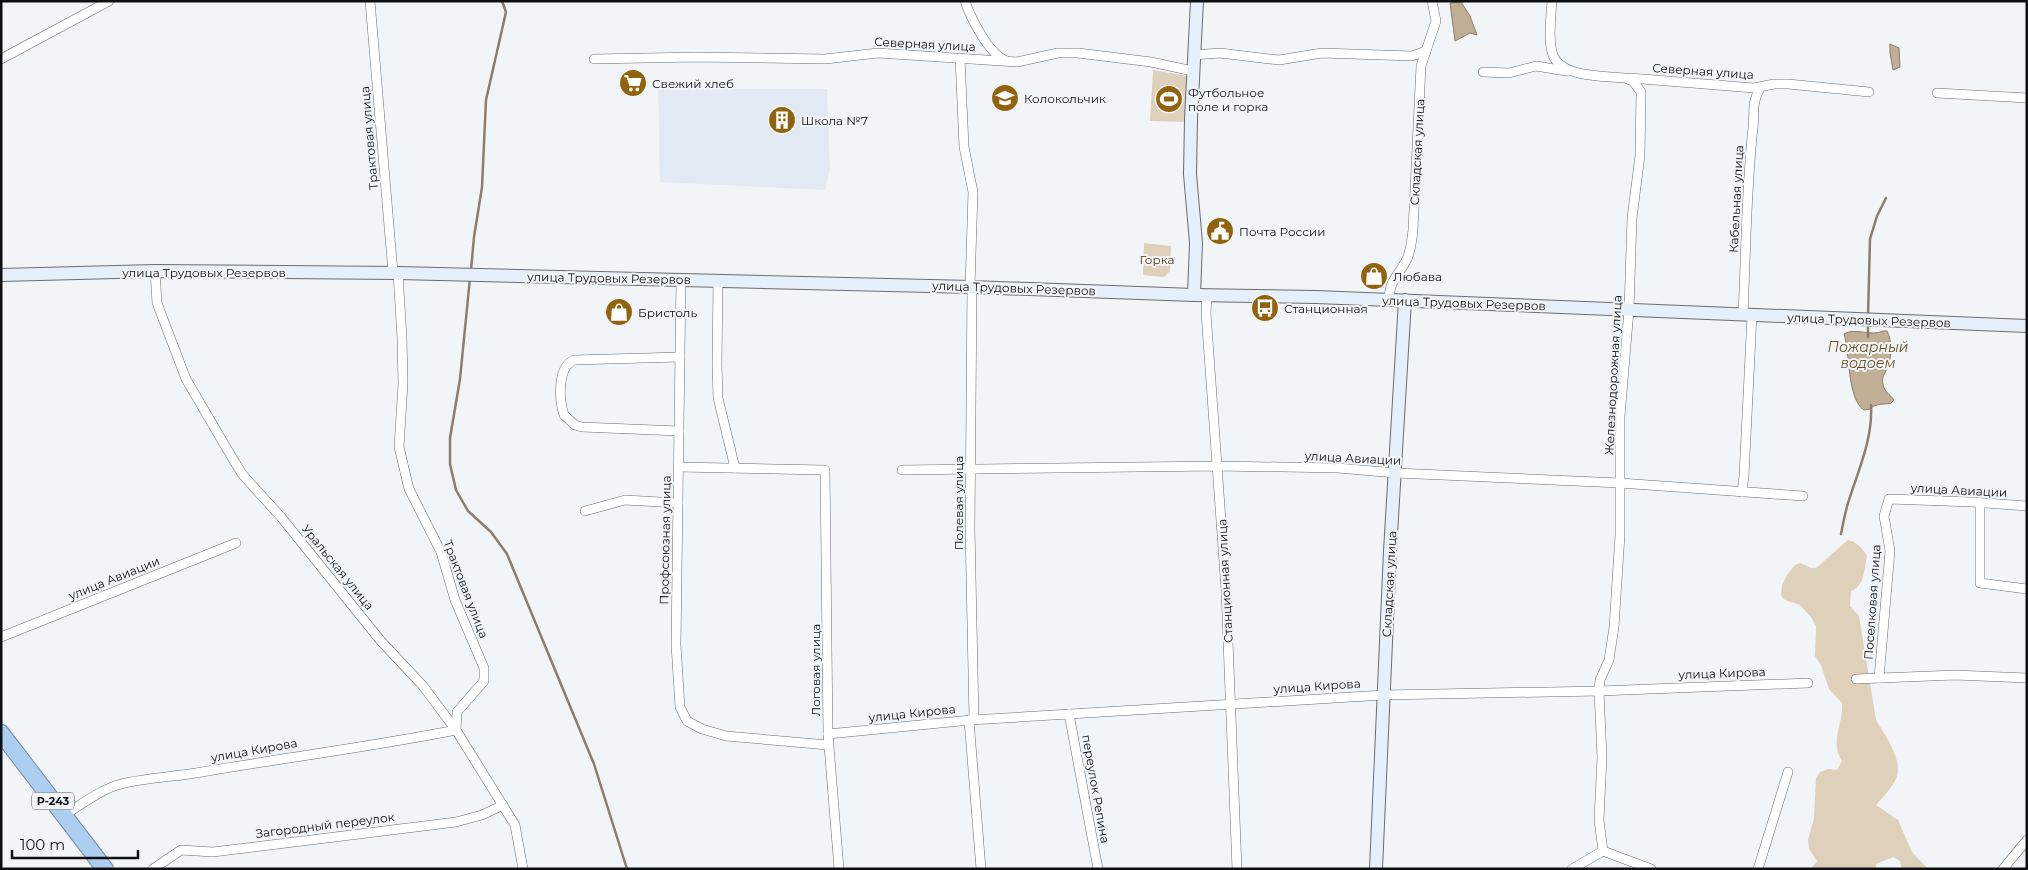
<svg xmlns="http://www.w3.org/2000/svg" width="2028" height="870" font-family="Montserrat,sans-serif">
<rect width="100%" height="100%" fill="#f2f5f8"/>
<path fill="#e1eaf3" d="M658,85l48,4h121l3,81 -5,20 -165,-8z"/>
<g fill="#dfd0bb">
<path d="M1153,70l35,6 -4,46 -34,-1z"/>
<path d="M1144,243l27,3 -1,25 -6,6 -21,-2z"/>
<path d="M1848,540c8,1 15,9 19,16 -3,13 -2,30 -16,35l-1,15 9,10 17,104c9,15 28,41 20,59 -5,10 -13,18 -20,26l22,15 14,32 16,17h-26l-2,-8 -7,-4 -17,7v5h-65l6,-8 -8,-12 -1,-9 6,-22 2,-40 4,-6 8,-3 9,1 5,-9c-13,-20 2,-38 0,-58l-13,-14 -8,-24 -6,-9 1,-30 -5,-9 -11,-12 -15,-5 -4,-4 1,-11 5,-10 8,-10 5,-2 11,5h5z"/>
</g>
<g fill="#c0ae95" stroke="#8b7e6d">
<path d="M1461,2l9,14 7,19 -7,-2 -15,8 -5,-38z"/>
<path d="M1890,44l9,4 1,19 -7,3 -3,-17z"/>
<path d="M1883,331h4c5,9 5,25 1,35 -2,7 -7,10 -5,18 1,8 7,10 11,16l-3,3c-8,2 -15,0 -21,6l-6,1c-17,-11 -14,-58 -20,-76 11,-7 27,3 39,-3z"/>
</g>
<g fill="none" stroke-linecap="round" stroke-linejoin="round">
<g stroke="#8b7e6d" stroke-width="2.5">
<path d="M471,270l3,-33 8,-50 4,-87 20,-88 -4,-11"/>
<path d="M470,278l-10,101 -10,59v26l6,26 12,21 23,21 16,22 87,210 33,105"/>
<path d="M1868,317l2,-78 7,-23 9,-18"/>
<path d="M1868,337v-12"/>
<path d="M1841,534c2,-10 4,-21 7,-31 10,-32 25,-64 23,-98"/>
</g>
<g stroke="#6a6c6f" stroke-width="10">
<g id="street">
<path d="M370,1l23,272"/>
<path d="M965,1c5,16 24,53 40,59"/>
<path d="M1552,1c-1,17 -4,35 0,51 6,26 52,24 73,26l8,3 8,11 -1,63 -8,63 -3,92 -9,106v119l-6,92 -5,33 -9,20 -1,11 3,66 -3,63 4,31"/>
<path d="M1194,55l26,-2 59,7 43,-7 90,3 14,-5"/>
<path d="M960,58l4,89 9,45 -3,94"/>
<path d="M1,59l108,-58"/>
<path d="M594,59l103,-2 128,2 53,-6 139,9 41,-9h20l73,9 42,9"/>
<path d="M1483,72l26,1 27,-7 30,5"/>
<path d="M1630,78l124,10 20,-4h14l81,8"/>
<path d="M1937,93l90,5"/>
<path d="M155,271l2,32 29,76 38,65 18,30 39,43 99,123 43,46 33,44 59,95 8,44"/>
<path d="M681,279l-5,366 4,62 7,14 15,8 24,7 102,9"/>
<path d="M718,280l-1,85 1,33 17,70"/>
<path d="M972,287l-2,241 4,192"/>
<path d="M1207,295l-1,18 20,277 11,279"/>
<path d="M1389,300c0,-20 10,-25 18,-41 4,-9 5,-19 6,-29l8,-164 15,-45 -4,-20"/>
<path d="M1743,314c3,-62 3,-124 10,-186 2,-18 -2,-23 7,-40"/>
<path d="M679,431l-97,-4 -7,-2 -11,-10c-5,-15 -7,-48 10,-55l106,-3"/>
<path d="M679,467l146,3 3,264 11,135"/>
<path d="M902,470l316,-4 120,2 58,5 224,10 183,13"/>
<path d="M1742,492l2,-16 8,-161"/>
<path d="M1980,503v80l47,6"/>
<path d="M585,511l40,-11 53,3"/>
<path d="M1,637l235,-94"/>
<path d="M1879,678l11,-127 -6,-35 5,-17 83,3 55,4"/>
<path d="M1856,679l99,-4 72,3"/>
<path d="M1069,714l29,155"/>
<path d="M969,720l12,149"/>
<path d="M828,734l143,-14 413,-25 215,-4 209,-8"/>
<path d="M64,815c17,-10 37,-26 57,-31 24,-6 50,-7 75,-11 87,-15 174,-26 260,-43l1,-18 27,-31v-13l-29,-68 -14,-48 -32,-63 -10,-42 4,-63 -1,-46 -4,-65"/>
<path d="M1603,851l48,18"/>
<path d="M153,869l28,-19 32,2 243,-30 26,-7 21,-10"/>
<path d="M1572,869l31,-18"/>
<path d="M1758,869l30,-97"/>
<path d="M2003,869l24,-29"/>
</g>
</g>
<g stroke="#6a6c6f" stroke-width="14">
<g id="secondary">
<path d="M1,275l154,-4 243,2 574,14 222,8 122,2 711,29"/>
<path d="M1194,295l2,-52 -6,-69 1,-55 6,-118"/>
<path d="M1376,869l14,-318 15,-251"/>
</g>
</g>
<g stroke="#758ba2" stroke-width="18">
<path id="highway" d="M1,733l104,136"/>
</g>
<use href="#street" stroke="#fff" stroke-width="9"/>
<use href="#secondary" stroke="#e6f0fa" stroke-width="12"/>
<use href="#highway" stroke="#accef0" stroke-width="16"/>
</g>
<defs>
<g id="supermarket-disc" transform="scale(1.4375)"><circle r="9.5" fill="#90630c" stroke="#f2f5f8"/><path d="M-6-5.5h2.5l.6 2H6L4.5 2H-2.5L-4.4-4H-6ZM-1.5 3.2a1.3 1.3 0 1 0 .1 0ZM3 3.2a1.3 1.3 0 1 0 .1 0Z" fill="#fff"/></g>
<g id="school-disc" transform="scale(1.4375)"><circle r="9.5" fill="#90630c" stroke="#f2f5f8"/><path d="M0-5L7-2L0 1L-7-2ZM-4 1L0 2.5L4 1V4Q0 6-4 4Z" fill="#fff"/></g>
<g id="stadium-disc" transform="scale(1.4375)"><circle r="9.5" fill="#90630c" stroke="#f2f5f8"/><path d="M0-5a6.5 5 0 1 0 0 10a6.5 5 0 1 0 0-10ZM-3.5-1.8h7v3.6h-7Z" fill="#fff"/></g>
<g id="building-disc" transform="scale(1.4375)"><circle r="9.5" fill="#90630c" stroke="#f2f5f8"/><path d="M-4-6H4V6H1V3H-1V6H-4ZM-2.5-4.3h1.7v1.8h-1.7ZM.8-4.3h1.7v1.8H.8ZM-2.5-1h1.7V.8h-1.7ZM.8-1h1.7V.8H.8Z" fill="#fff"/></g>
<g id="civic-disc" transform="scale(1.4375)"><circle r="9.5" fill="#90630c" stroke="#f2f5f8"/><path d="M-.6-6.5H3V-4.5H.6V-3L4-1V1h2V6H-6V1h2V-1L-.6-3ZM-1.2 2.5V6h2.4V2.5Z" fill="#fff"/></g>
<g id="shop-disc" transform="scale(1.4375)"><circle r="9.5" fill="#90630c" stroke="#f2f5f8"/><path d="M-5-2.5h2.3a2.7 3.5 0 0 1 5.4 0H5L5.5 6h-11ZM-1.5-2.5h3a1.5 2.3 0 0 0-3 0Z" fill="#fff"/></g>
<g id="bus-disc" transform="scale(1.4375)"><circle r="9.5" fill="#90630c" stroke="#f2f5f8"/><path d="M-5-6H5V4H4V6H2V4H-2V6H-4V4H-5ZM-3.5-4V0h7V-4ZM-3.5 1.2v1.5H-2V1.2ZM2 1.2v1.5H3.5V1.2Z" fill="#fff"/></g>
</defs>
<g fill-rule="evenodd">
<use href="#supermarket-disc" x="633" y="83"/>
<use href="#school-disc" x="1005" y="98"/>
<use href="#stadium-disc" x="1169" y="99"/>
<use href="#building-disc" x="782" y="120"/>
<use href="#civic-disc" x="1220" y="231"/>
<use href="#shop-disc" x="1374" y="276"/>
<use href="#bus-disc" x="1265" y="308"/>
<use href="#shop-disc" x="619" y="312"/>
</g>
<g text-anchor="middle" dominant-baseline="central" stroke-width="4" stroke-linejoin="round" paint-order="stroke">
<rect fill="#f2f5f8" stroke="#525456" stroke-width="1" x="32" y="792.5" width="42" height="17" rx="4"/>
<g font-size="11" font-weight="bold" fill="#0e0f10">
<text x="53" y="801">Р-243</text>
</g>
<g font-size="12" fill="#0e0f10" stroke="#f2f5f8">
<text transform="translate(925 44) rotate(3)">Северная улица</text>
<text transform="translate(1703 71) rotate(4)">Северная улица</text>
<text transform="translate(369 138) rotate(-95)">Трактовая улица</text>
<text transform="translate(1417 152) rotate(-87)">Складская улица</text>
<text transform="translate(1736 199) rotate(-87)">Кабельная улица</text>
<text x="204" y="272">улица Трудовых Резервов</text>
<text transform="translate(609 278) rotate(1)">улица Трудовых Резервов</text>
<text transform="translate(1014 288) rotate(2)">улица Трудовых Резервов</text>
<text transform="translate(1464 303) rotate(2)">улица Трудовых Резервов</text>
<text transform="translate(1869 320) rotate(2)">улица Трудовых Резервов</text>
<text transform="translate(1613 375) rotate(-87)">Железнодорожная улица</text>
<text transform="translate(1353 458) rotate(3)">улица Авиации</text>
<text transform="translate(1959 490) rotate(3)">улица Авиации</text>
<text transform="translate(958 503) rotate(-90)">Полевая улица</text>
<text transform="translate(665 540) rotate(-89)">Профсоюзная улица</text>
<text transform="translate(338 567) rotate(51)">Уральская улица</text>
<text transform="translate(114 578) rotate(-22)">улица Авиации</text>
<text transform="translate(1225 581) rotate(-93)">Станционная улица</text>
<text transform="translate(1389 584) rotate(-87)">Складская улица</text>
<text transform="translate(466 589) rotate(69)">Трактовая улица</text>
<text transform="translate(1872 602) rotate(-86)">Поселковая улица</text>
<text transform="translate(815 670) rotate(-90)">Логовая улица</text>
<text transform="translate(1722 673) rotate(-2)">улица Кирова</text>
<text transform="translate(1317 686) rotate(-4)">улица Кирова</text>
<text transform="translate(912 713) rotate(-6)">улица Кирова</text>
<text transform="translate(254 750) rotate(-10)">улица Кирова</text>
<text transform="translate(1096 789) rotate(80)">переулок Репина</text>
<text transform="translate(325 825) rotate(-7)">Загородный переулок</text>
</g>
<g font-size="12" fill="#0e0f10" stroke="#f2f5f8" text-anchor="start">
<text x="652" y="83">Свежий хлеб</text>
<text x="1188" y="92">Футбольное<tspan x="1188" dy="14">поле и горка</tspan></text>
<text x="1024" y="98">Колокольчик</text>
<text x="801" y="120">Школа №7</text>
<text x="1239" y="231">Почта России</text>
<text x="1393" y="276">Любава</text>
<text x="1284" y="308">Станционная</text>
<text x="638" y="312">Бристоль</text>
</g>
<g font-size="12" fill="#523707" stroke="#f2f5f8">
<text x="1157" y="259">Горка</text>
</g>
<g font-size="14" font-style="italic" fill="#6e5227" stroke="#f2f5f8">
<text x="1868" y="347">Пожарный<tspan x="1868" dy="16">водоем</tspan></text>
</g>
</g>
<rect width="2028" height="870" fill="none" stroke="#0e0f10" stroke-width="5"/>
<path d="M12 850v8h126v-8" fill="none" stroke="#0e0f10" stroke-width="2.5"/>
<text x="20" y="850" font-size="15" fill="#0e0f10" stroke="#f2f5f8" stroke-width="4" paint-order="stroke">100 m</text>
</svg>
